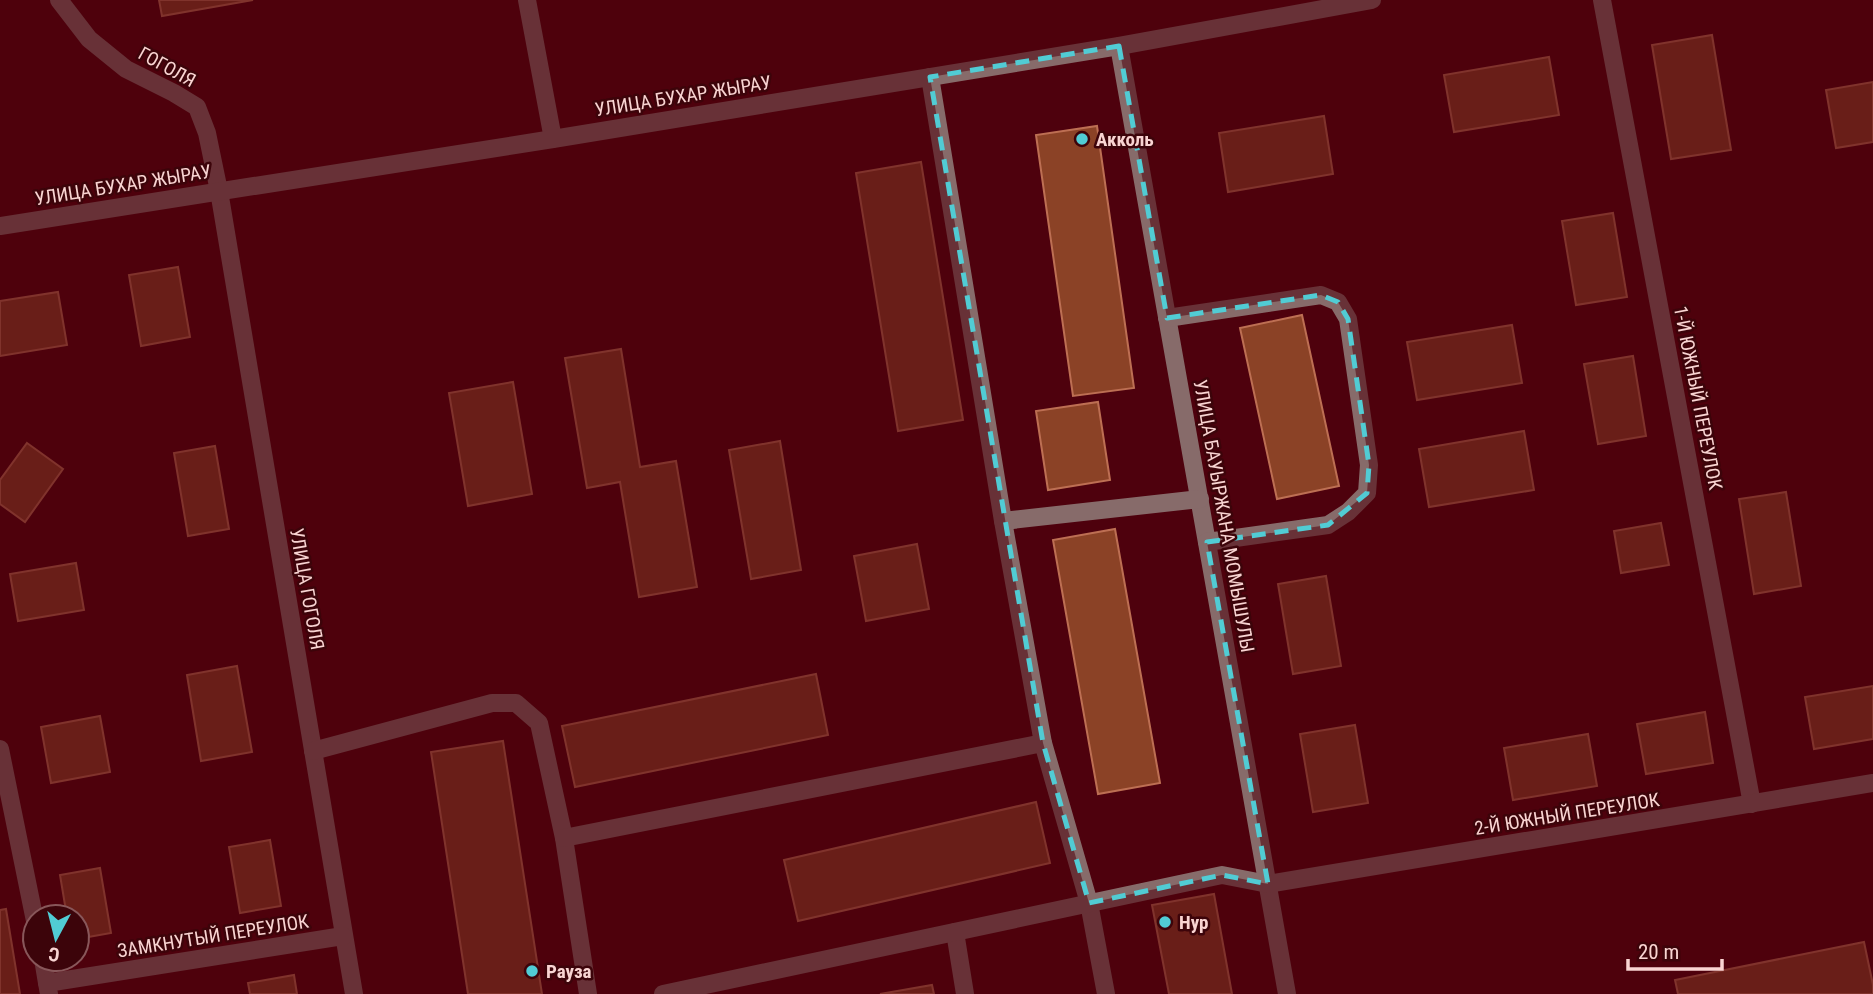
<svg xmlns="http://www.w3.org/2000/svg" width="1873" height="994" font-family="'Roboto Condensed',sans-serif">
<rect width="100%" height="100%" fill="#4e010d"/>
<g fill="#8b4226" stroke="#bd6f53" stroke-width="2">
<path d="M159,0h94l-91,16z"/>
<path d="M1712,35l19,115 -60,9 -19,-114z"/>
<path d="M1549,57l10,58 -105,17 -10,-57z"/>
<path d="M1873,82v60l-37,6 -10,-58z"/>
<path d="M1324,116l9,58 -105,18 -9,-59z"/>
<path d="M1097,126l37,262 -61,8 -37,-261z"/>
<path d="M921,162l42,258 -65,11 -42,-258z"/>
<path d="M1613,213l14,84 -51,8 -14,-84z"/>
<path d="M178,267l12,70 -49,9 -12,-71z"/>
<path d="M58,292l9,53 -67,11v-55z"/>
<path d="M1302,315l37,171 -62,13 -37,-171z"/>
<path d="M1512,325l10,58 -105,17 -10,-58z"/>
<path d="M621,349l19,118 36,-6 21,126 -58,10 -19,-115 -33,6 -22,-130z"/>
<path d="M1633,356l13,80 -48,8 -14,-80z"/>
<path d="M513,382l19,112 -64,12 -19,-113z"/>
<path d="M1098,402l12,78 -62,10 -12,-79z"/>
<path d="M1524,431l10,59 -105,17 -10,-58z"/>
<path d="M780,441l21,129 -50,9 -22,-129z"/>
<path d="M27,443l36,26 -38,53 -25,-18v-24z"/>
<path d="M215,446l14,83 -41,7 -14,-83z"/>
<path d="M1786,492l15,94 -47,8 -15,-95z"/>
<path d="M1661,523l8,42 -48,8 -7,-42z"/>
<path d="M1115,529l45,254 -62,11 -45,-254z"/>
<path d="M917,544l12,65 -63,12 -12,-65z"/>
<path d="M76,563l8,47 -66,11 -8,-47z"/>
<path d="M1326,576l15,90 -48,8 -15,-90z"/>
<path d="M237,666l15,86 -51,9 -14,-86z"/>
<path d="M816,674l12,61 -253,52 -13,-61z"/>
<path d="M1873,686v53l-59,10 -9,-52z"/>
<path d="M1705,712l8,51 -67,11 -9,-50z"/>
<path d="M100,716l10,56 -59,11 -10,-56z"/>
<path d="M1355,725l13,78 -55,9 -13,-78z"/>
<path d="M1588,734l9,52 -84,14 -9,-52z"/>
<path d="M503,741l39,253h-74l-37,-242z"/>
<path d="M1036,802l14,61 -252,58 -14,-61z"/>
<path d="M270,840l11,66 -41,7 -11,-66z"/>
<path d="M100,868l11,65 -34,6v-22h-10l-7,-42z"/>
<path d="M1214,894l18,100h-63l-17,-89z"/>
<path d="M6,909l14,85h-20v-84z"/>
<path d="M1864,942l9,43v9h-195l-3,-14z"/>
<path d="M294,975l3,19h-47l-2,-11z"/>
<path d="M932,985l2,9h-54z"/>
</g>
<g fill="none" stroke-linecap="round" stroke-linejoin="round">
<g stroke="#876b6a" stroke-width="18">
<path d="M59,0l30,39 37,30 48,24 23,14 10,26 12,58 135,803"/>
<path d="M527,0l26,139"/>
<path d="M1602,0l150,804"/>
<path d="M1119,46l168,948"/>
<path d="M930,77l73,444 40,222 46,160 17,91"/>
<path d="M0,226l553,-87 566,-93 253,-46"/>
<path d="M1167,318l154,-23 17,7 10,17 21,146 -2,28 -19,19 -20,13 -121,17"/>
<path d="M1003,521l197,-22"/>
<path d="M0,749l35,172"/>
<path d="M313,751l179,-48h24l23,20 25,115 24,156"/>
<path d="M564,838l479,-95"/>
<path d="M955,932l10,62"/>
<path d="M43,959l4,24"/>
<path d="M49,994l-2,-11 296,-47"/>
<path d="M663,994l559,-119 46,9 605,-101"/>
</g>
</g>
<path d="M0 0H1873V994H0ZM1119,46l48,272 154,-23 17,7 10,17 21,146 -2,28 -39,32 -121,17 61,342 -46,-9 -133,28 -46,-160 -113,-666z" fill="#4e010d" fill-opacity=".55" fill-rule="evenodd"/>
<path fill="none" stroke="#51ccd4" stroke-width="5" stroke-dasharray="14 9" stroke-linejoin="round" d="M1119,46l48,272 154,-23 17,7 10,17 21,146 -2,28 -39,32 -121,17 61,342 -46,-9 -133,28 -46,-160 -113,-666z"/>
<g fill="#51ccd4" stroke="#3c040a" stroke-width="2.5">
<circle cx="1082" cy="139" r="7"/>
<circle cx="1165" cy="922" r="7"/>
<circle cx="532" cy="971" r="7"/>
</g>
<g text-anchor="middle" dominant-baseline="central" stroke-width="5" stroke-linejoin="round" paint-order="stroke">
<g font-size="19" fill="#f9d4d2" stroke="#3c040a">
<text transform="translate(167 67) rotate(29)">ГОГОЛЯ</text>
<text transform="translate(683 96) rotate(-9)">УЛИЦА БУХАР ЖЫРАУ</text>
<text transform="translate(123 185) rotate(-9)">УЛИЦА БУХАР ЖЫРАУ</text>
<text transform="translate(1698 398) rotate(79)">1-Й ЮЖНЫЙ ПЕРЕУЛОК</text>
<text transform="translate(1224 516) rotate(80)">УЛИЦА БАУЫРЖАНА МОМЫШУЛЫ</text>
<text transform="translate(307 589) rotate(80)">УЛИЦА ГОГОЛЯ</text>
<text transform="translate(1567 814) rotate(-9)">2-Й ЮЖНЫЙ ПЕРЕУЛОК</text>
<text transform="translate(213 936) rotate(-9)">ЗАМКНУТЫЙ ПЕРЕУЛОК</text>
</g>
<g font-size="19" font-weight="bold" fill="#f9d4d2" stroke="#3c040a" text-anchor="start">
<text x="1096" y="139">Акколь</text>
<text x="1179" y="922">Нур</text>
<text x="546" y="971">Рауза</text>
</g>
</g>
<g transform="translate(56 938) rotate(187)"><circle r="33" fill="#3c040a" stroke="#88575a" stroke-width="2"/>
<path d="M0-5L12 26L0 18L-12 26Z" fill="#51ccd4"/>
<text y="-10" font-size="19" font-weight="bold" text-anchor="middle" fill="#f9d4d2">С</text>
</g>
<path d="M1628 959v10h94v-10" fill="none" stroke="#f9d4d2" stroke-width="3.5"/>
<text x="1638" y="959" font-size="21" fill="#f9d4d2" stroke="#3c040a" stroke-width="5" paint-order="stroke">20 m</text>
</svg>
